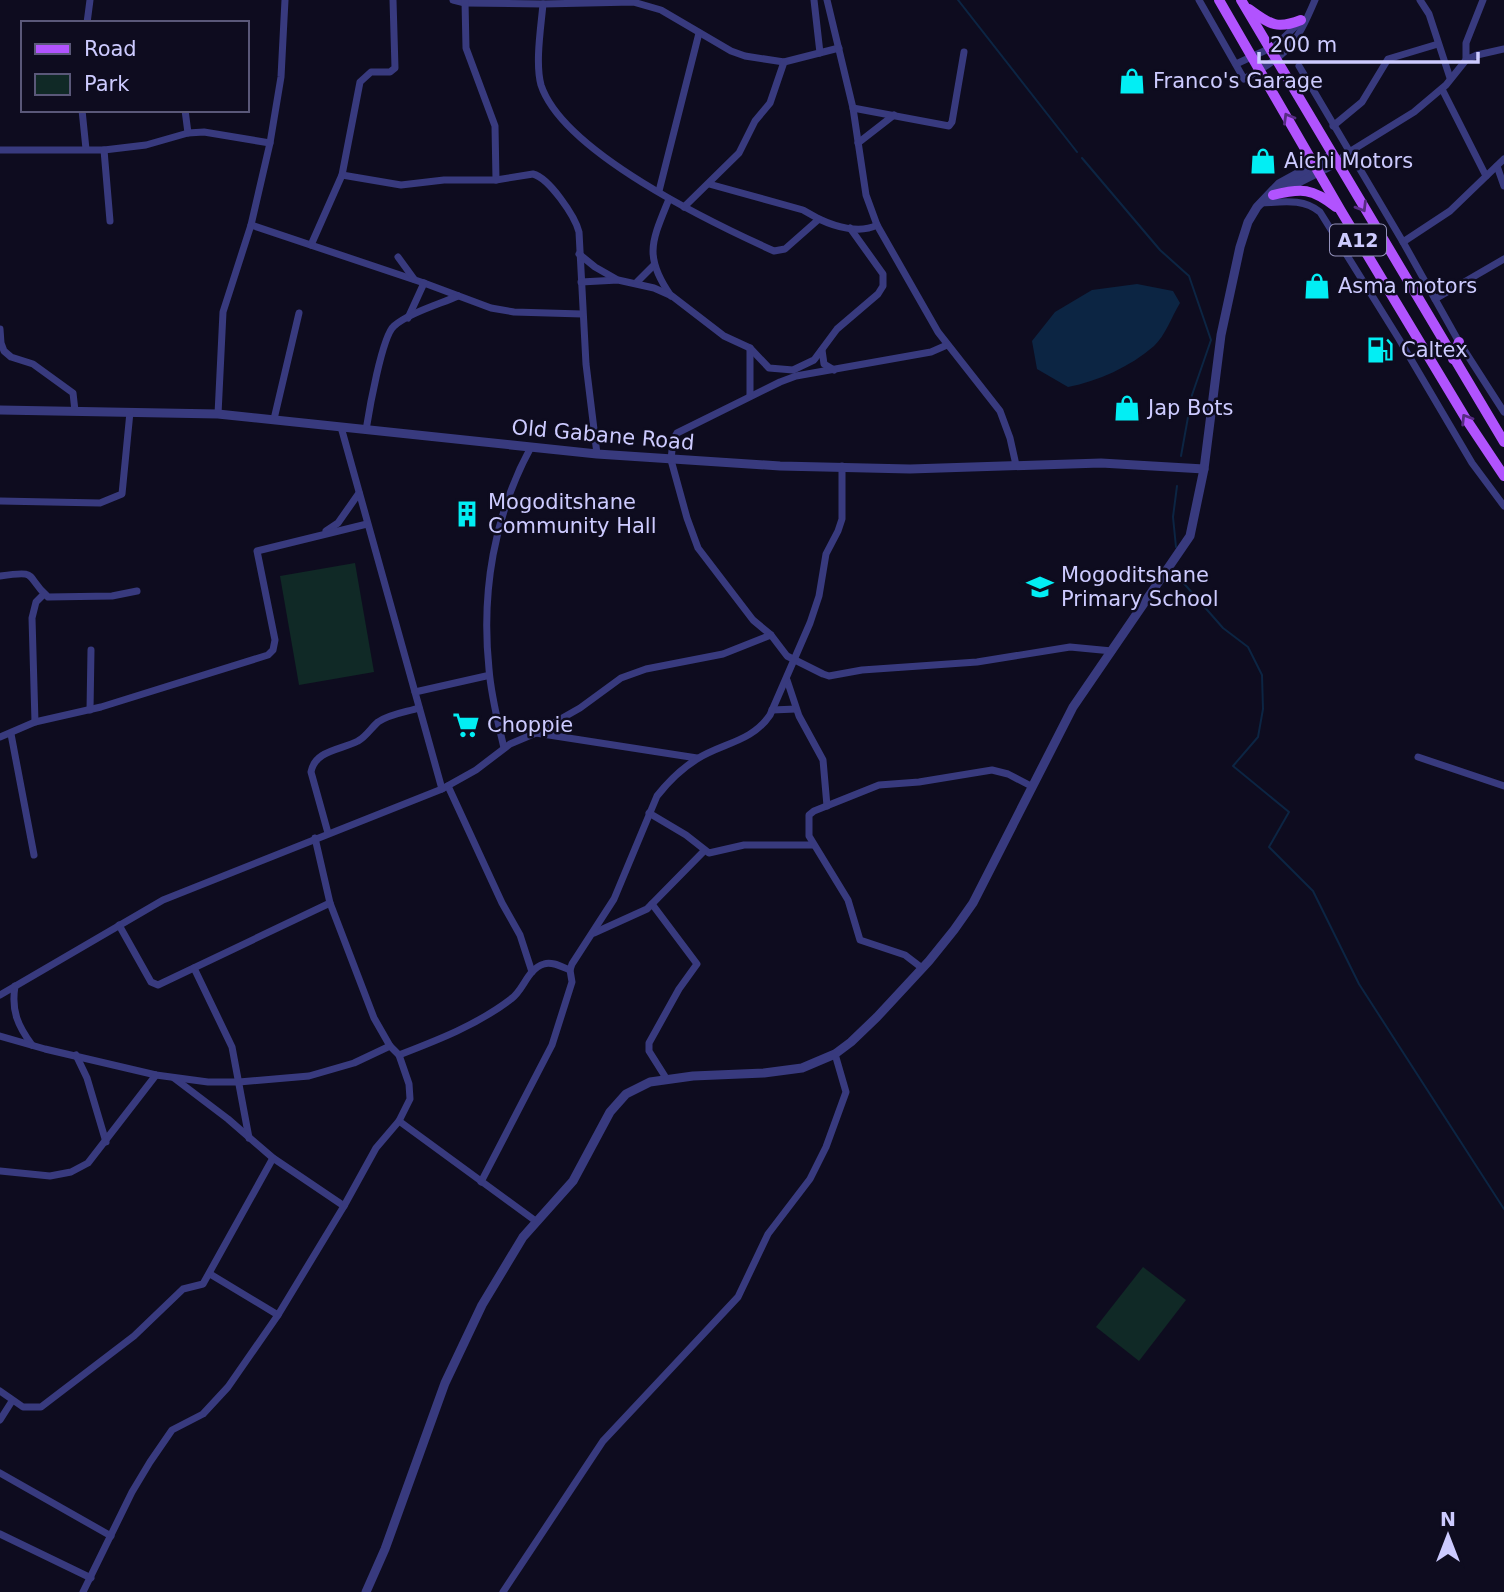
<svg xmlns="http://www.w3.org/2000/svg" width="1504" height="1592" font-family="'DejaVu Sans',sans-serif">
<rect width="100%" height="100%" fill="#0e0c1f"/>
<g fill="#102926">
<path d="M355,563l19,109 -75,13 -19,-109z"/>
<path d="M1143,1267l43,33 -47,61 -43,-34z"/>
</g>
<path fill="#0c2543" d="M1137,284l36,7 7,12c-8,13 -15,33 -26,43 -24,21 -56,35 -86,41l-31,-18 -5,-28 23,-29 37,-22z"/>
<g fill="none" stroke-linecap="round" stroke-linejoin="round">
<g stroke="#0c2543" stroke-width="2">
<path d="M958,0l119,152"/>
<path d="M1082,158l78,92 29,26 22,64 -19,55 -11,61"/>
<path d="M1176,547l-3,-30 4,-31"/>
<path d="M1180,579l43,49 25,19 14,28 1,34 -5,28 -25,29 56,46 -20,35 44,44 46,93 145,225"/>
</g>
<g stroke="#383a7e" stroke-width="7">
<path d="M453,0l12,3 78,1 90,-2 28,8 70,41 14,5 39,6 55,-14"/>
<path d="M814,0l6,53"/>
<path d="M827,0l26,108 13,87 11,30 61,107 62,79 10,27 6,27"/>
<path d="M1199,0l45,79c44,-25 51,-32 71,-79"/>
<path d="M1420,0l9,14 21,64"/>
<path d="M1483,0l-17,43v17l11,-5 27,-6"/>
<path d="M465,1l1,47 29,78 1,54"/>
<path d="M543,4c-2,23 -8,59 -2,81 22,67 171,138 233,166l11,-2 34,-30c17,8 41,15 58,6"/>
<path d="M87,23l3,-23"/>
<path d="M1236,64l39,-18 25,-24"/>
<path d="M1299,66l104,176 56,100 45,70"/>
<path d="M1442,89l44,87"/>
<path d="M853,108l96,18 3,-4 12,-70"/>
<path d="M82,110l4,39"/>
<path d="M185,110l3,23"/>
<path d="M1333,126l29,-24 26,-43 50,-15"/>
<path d="M858,143l36,-28"/>
<path d="M0,150h104l42,-5 42,-12 16,-1 66,11"/>
<path d="M104,150l6,71"/>
<path d="M1336,163l10,-9 68,-42 32,-27 20,-25"/>
<path d="M1497,166l7,20"/>
<path d="M342,175l59,10 43,-5h52l37,-6c16,4 42,42 46,58l7,132 11,90"/>
<path d="M709,184l94,26 16,9"/>
<path d="M659,191l40,-158"/>
<path d="M669,199c-17,42 -26,57 2,97"/>
<path d="M1261,203c22,-1 42,-5 59,9l79,127 73,124 32,43"/>
<path d="M684,207l55,-54 16,-32 15,-18 14,-41"/>
<path d="M251,225l173,58 67,25 23,4 68,2"/>
<path d="M1403,242l47,-31 54,-52"/>
<path d="M311,245l31,-70 18,-93 11,-10h19l5,-4 -2,-68"/>
<path d="M579,254l16,13 21,12"/>
<path d="M398,257l16,22"/>
<path d="M581,282l37,-2 36,8 18,8 52,40 26,12 19,20 24,2 21,-10 23,-31 41,-35 5,-8v-12l-33,-46"/>
<path d="M636,283l18,-18"/>
<path d="M1435,299l69,-40"/>
<path d="M408,318l16,-35"/>
<path d="M0,329l1,14 3,8 7,6 22,7 40,29 2,18"/>
<path d="M947,345l-16,7 -135,24 -16,6 -103,51 -4,7 -2,20 16,58 11,30 55,72 18,15 16,21 36,18 6,2 33,-6 115,-8 93,-15 42,4"/>
<path d="M750,348v48"/>
<path d="M822,350l2,14 10,6"/>
<path d="M218,414l5,-102 28,-87 19,-82 11,-66 4,-77"/>
<path d="M274,419l25,-106"/>
<path d="M341,427l101,362"/>
<path d="M366,430c3,-19 16,-94 28,-104 15,-13 46,-22 64,-30"/>
<path d="M0,501l100,2 22,-9 8,-82"/>
<path d="M326,531l12,-8 21,-30"/>
<path d="M0,576c41,-6 24,0 48,21l64,-1 25,-5"/>
<path d="M787,680l12,36 24,44 4,46"/>
<path d="M415,692l71,-16"/>
<path d="M90,710l1,-60"/>
<path d="M772,710l24,-1"/>
<path d="M35,722l-3,-104 4,-16 8,-8"/>
<path d="M536,733l161,25"/>
<path d="M11,734l23,121"/>
<path d="M0,737l35,-15 66,-15 167,-52 5,-5 2,-10 -18,-89 110,-27"/>
<path d="M504,748c-6,-26 -13,-52 -15,-79 -8,-77 5,-154 42,-222"/>
<path d="M1418,757l86,29"/>
<path d="M448,786l54,117 18,32 12,37"/>
<path d="M649,813l37,22 23,18 35,-8h69"/>
<path d="M328,833l-17,-61c4,-22 30,-22 47,-31 8,-4 13,-13 20,-19 11,-8 28,-10 41,-14"/>
<path d="M652,904l45,60 -18,25 -30,54v8l17,27"/>
<path d="M119,925l32,57 7,3 172,-82"/>
<path d="M594,933l53,-24 57,-58"/>
<path d="M194,968l38,79 17,91"/>
<path d="M922,968l-17,-13 -45,-15 -12,-40 -39,-64v-21l5,-4 65,-26 40,-3 73,-12 16,4 23,12"/>
<path d="M15,986c-4,25 3,40 17,59"/>
<path d="M0,995l163,-95 279,-111 34,-19 34,-26 26,-11 44,-25 41,-30 25,-9 77,-15 48,-19"/>
<path d="M0,1036l45,13 111,26 52,7h31l70,-6 45,-13 36,-17"/>
<path d="M76,1055l11,23 19,64"/>
<path d="M399,1055c39,-15 78,-30 112,-56 13,-9 16,-30 33,-35 8,-3 18,3 26,6"/>
<path d="M174,1078l54,41 45,39 71,48"/>
<path d="M399,1121l138,101"/>
<path d="M0,1171l50,5 21,-4 17,-9 68,-88"/>
<path d="M481,1182l71,-137 20,-63 -2,-12 2,-6 42,-65 43,-103c11,-14 24,-27 40,-37 25,-16 55,-17 73,-44l40,-92 9,-27 7,-42 12,-23 4,-12v-53"/>
<path d="M210,1274l68,41"/>
<path d="M0,1391l23,16h18l93,-71 49,-47 20,-5 70,-126"/>
<path d="M0,1420l12,-19"/>
<path d="M0,1473l111,63"/>
<path d="M0,1534l91,44"/>
<path d="M83,1592l49,-100 18,-30 22,-32 31,-16 25,-27 50,-72 66,-109 32,-58 23,-27 11,-22 -1,-15 -10,-29 -9,-9 -16,-28 -44,-115 -15,-65"/>
<path d="M503,1592l100,-151 135,-144 30,-63 42,-55 16,-32 20,-55 -11,-38"/>
</g>
<g stroke="#383a7e" stroke-width="9">
<path d="M1283,190l53,-27"/>
<path d="M0,410l218,4 379,40 183,12 130,3 191,-6 103,6"/>
<path d="M366,1592l19,-43 60,-166 37,-78 41,-68 50,-56 37,-69 16,-18 24,-12 43,-6 71,-3 38,-5 33,-14 16,-12 26,-25 52,-56 25,-31 19,-27 100,-196 117,-171 14,-67 17,-134 19,-88 8,-25 9,-15 22,-23 53,-29"/>
</g>
<g stroke="#b153fe" stroke-width="10">
<path d="M1219,0l122,211 125,208 38,57"/>
<path d="M1241,0l263,442"/>
<path d="M1249,9c21,15 27,21 52,11"/>
<path d="M1273,195c29,-7 39,-7 63,12"/>
<path d="M1453,359l6,-17"/>
</g>
</g>
<defs><path id="oneway-chevron" d="M-2-3.5L2.5 0L-2 3.5" fill="none" stroke-width="1.6" stroke-linecap="round" stroke-linejoin="round" transform="scale(1.75)"/></defs>
<g stroke="#572c83">
<use href="#oneway-chevron" transform="translate(1288 118) rotate(-120)"/>
<use href="#oneway-chevron" transform="translate(1362 207) rotate(59)"/>
<use href="#oneway-chevron" transform="translate(1466 419) rotate(-122)"/>
</g>
<defs>
<g id="shop-bare" transform="scale(2.1)"><path d="M-5-2.5h2.3a2.7 3.5 0 0 1 5.4 0H5L5.5 6h-11ZM-1.5-2.5h3a1.5 2.3 0 0 0-3 0Z" fill="#02eef4" stroke="#0e0c1f" stroke-width="2.5" paint-order="stroke"/></g>
<g id="fuel-bare" transform="scale(2.1)"><path d="M-5.5-6h7V0h2V4h1.3V-2.5L3-4.5l.8-.8L6-3V5H2.5V1h-1V6h-7ZM-4.2-4.7v3.2H.2V-4.7Z" fill="#02eef4" stroke="#0e0c1f" stroke-width="2.5" paint-order="stroke"/></g>
<g id="building-bare" transform="scale(2.1)"><path d="M-4-6H4V6H1V3H-1V6H-4ZM-2.5-4.3h1.7v1.8h-1.7ZM.8-4.3h1.7v1.8H.8ZM-2.5-1h1.7V.8h-1.7ZM.8-1h1.7V.8H.8Z" fill="#02eef4" stroke="#0e0c1f" stroke-width="2.5" paint-order="stroke"/></g>
<g id="school-bare" transform="scale(2.1)"><path d="M0-5L7-2L0 1L-7-2ZM-4 1L0 2.5L4 1V4Q0 6-4 4Z" fill="#02eef4" stroke="#0e0c1f" stroke-width="2.5" paint-order="stroke"/></g>
<g id="supermarket-bare" transform="scale(2.1)"><path d="M-6-5.5h2.5l.6 2H6L4.5 2H-2.5L-4.4-4H-6ZM-1.5 3.2a1.3 1.3 0 1 0 .1 0ZM3 3.2a1.3 1.3 0 1 0 .1 0Z" fill="#02eef4" stroke="#0e0c1f" stroke-width="2.5" paint-order="stroke"/></g>
</defs>
<g fill-rule="evenodd">
<use href="#shop-bare" x="1132" y="81"/>
<use href="#shop-bare" x="1263" y="161"/>
<use href="#shop-bare" x="1317" y="286"/>
<use href="#fuel-bare" x="1380" y="350"/>
<use href="#shop-bare" x="1127" y="408"/>
<use href="#building-bare" x="467" y="514"/>
<use href="#school-bare" x="1040" y="587"/>
<use href="#supermarket-bare" x="466" y="725"/>
</g>
<g text-anchor="middle" dominant-baseline="central" stroke-width="5" stroke-linejoin="round" paint-order="stroke">
<rect fill="#0e0c1f" stroke="#9492bc" stroke-width="2" x="1330" y="224.5" width="56" height="31" rx="5"/>
<g font-size="19" font-weight="bold" fill="#cdcbff">
<text x="1358" y="240">A12</text>
</g>
<g font-size="21" fill="#cdcbff" stroke="#0e0c1f" text-anchor="start">
<text x="1153" y="81">Franco's Garage</text>
<text x="1284" y="161">Aichi Motors</text>
<text x="1338" y="286">Asma motors</text>
<text x="1401" y="350">Caltex</text>
<text x="1148" y="408">Jap Bots</text>
<text x="488" y="502">Mogoditshane<tspan x="488" dy="24">Community Hall</tspan></text>
<text x="1061" y="575">Mogoditshane<tspan x="1061" dy="24">Primary School</tspan></text>
<text x="487" y="725">Choppie</text>
</g>
<g font-size="21" fill="#cdcbff" stroke="#0e0c1f">
<text transform="translate(603 435) rotate(5)">Old Gabane Road</text>
</g>
</g>
<rect x="21" y="21" width="228" height="91" fill="#0e0c1f" stroke="#5a5879" stroke-width="2"/>
<rect x="35" y="44" width="35" height="10" fill="#b153fe" stroke="#5a5879" stroke-width="2"/>
<text x="84" y="56" font-size="21" fill="#cdcbff">Road</text>
<rect x="35" y="74" width="35" height="21" fill="#102926" stroke="#5a5879" stroke-width="2"/>
<text x="84" y="91" font-size="21" fill="#cdcbff">Park</text>
<g transform="translate(1448 1536)" stroke="#0e0c1f" stroke-width="5" paint-order="stroke">
<path d="M0-5L12 26L0 18L-12 26Z" fill="#cdcbff"/>
<text y="-10" font-size="19" font-weight="bold" text-anchor="middle" fill="#cdcbff">N</text>
</g>
<path d="M1259 52v10h219v-10" fill="none" stroke="#cdcbff" stroke-width="3.5"/>
<text x="1270" y="52" font-size="21" fill="#cdcbff" stroke="#0e0c1f" stroke-width="5" paint-order="stroke">200 m</text>
</svg>
